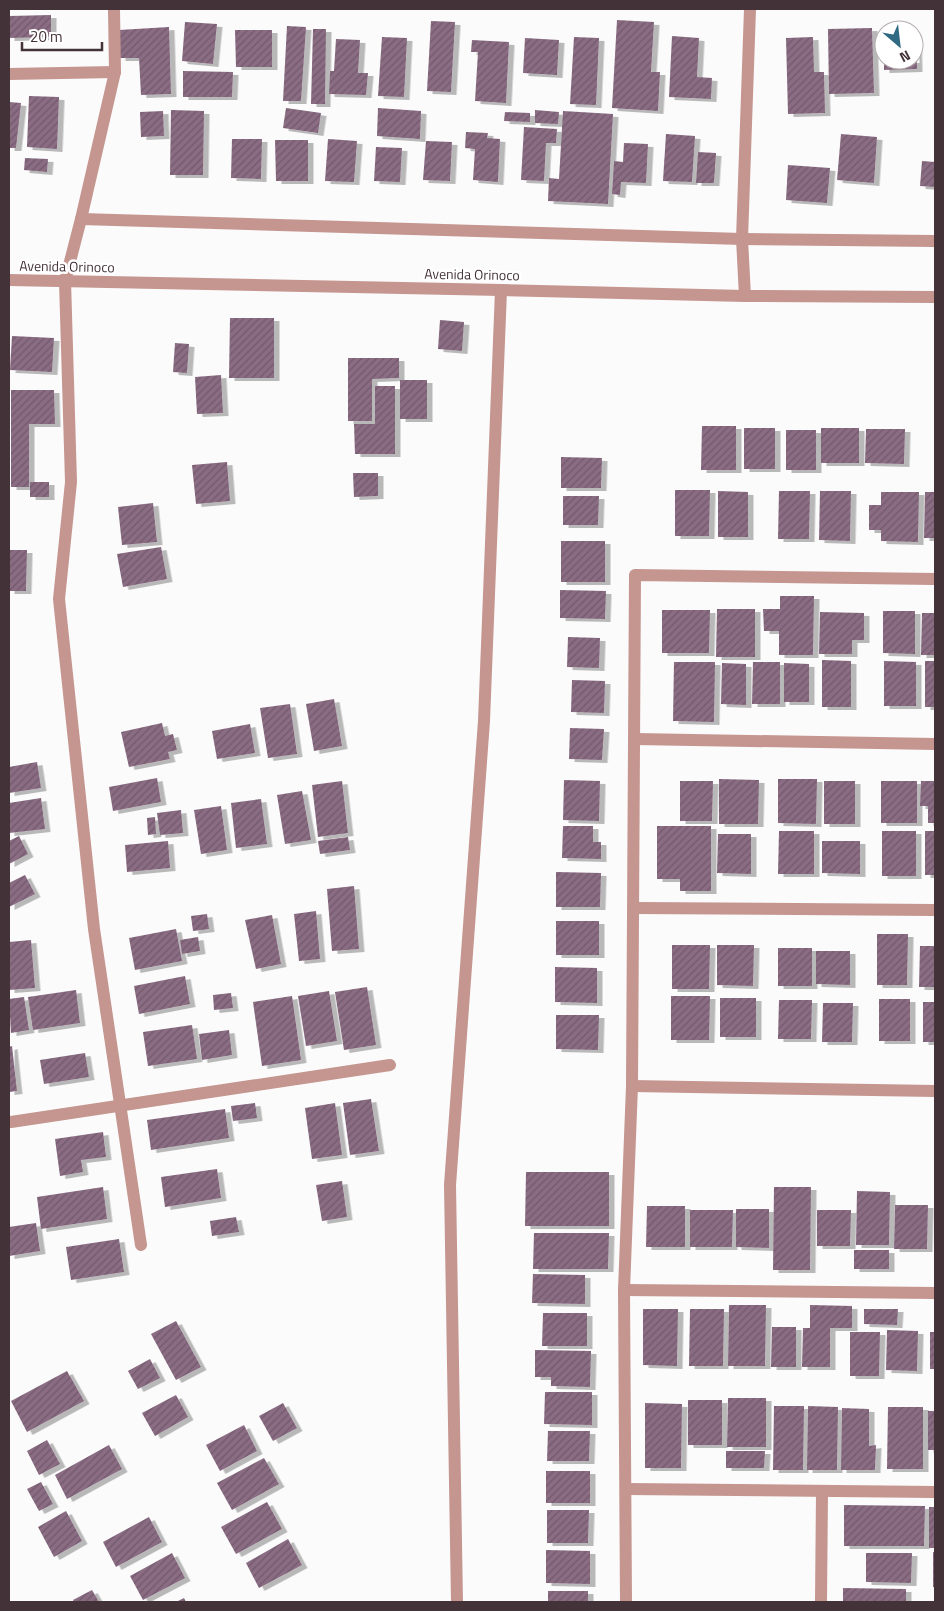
<svg xmlns="http://www.w3.org/2000/svg" width="944" height="1611" font-family="'Titillium Web',sans-serif">
<defs>
<pattern id="building-hatch" width="6" height="6" patternUnits="userSpaceOnUse" patternTransform="scale(1.25)"><rect width="6" height="6" fill="#8a6c83"/><path d="M-1 1l2-2M0 6l6-6M5 7l2-2" fill="none" stroke="#72596c"/></pattern>
<filter id="shadow"><feDropShadow dx="5.5" dy="3" stdDeviation="0" flood-color="#0004"/></filter>
</defs>
<rect width="100%" height="100%" fill="#fbfbfb"/>
<g fill="url(#building-hatch)" filter="url(#shadow)">
<path d="M51,15v22l-42,1v-22z"/>
<path d="M617,20l37,2 -3,50h9l-2,39 -46,-3z"/>
<path d="M431,21l24,1 -4,70 -24,-1z"/>
<path d="M185,22l32,2 -4,40 -31,-3z"/>
<path d="M287,26l19,1 -5,74h-18z"/>
<path d="M169,27l2,67 -30,1 -2,-37h-19l-1,-28z"/>
<path d="M872,28l2,65 -45,1 -1,-65z"/>
<path d="M313,29h13l-1,75h-14z"/>
<path d="M235,30h37v37h-36z"/>
<path d="M914,32h2l1,37 -33,1v-10h30z"/>
<path d="M672,36l27,2 -2,39 15,1 -1,21 -42,-2z"/>
<path d="M382,37l25,1 -3,59 -26,-1z"/>
<path d="M574,37l25,1 -3,67 -26,-1z"/>
<path d="M813,37l1,35h10l1,41 -37,1 -2,-76z"/>
<path d="M525,38l34,2 -2,35 -34,-2z"/>
<path d="M336,39l24,1 -2,33h10l-2,22 -37,-1 1,-23h4z"/>
<path d="M472,40l37,2 -3,61 -31,-2 3,-49h-7z"/>
<path d="M183,71l50,1 -1,25h-49z"/>
<path d="M29,96l30,1 -2,52 -30,-2z"/>
<path d="M9,102l12,1 -5,45h-7z"/>
<path d="M286,108l35,5 -3,20 -35,-5z"/>
<path d="M378,108l43,3 -1,28 -43,-3z"/>
<path d="M171,110l33,1 -1,64h-33z"/>
<path d="M535,110l24,2 -1,12 -23,-1z"/>
<path d="M163,111l1,25 -23,1 -1,-25z"/>
<path d="M563,111l50,3 -5,90 -60,-3 1,-23 10,1z"/>
<path d="M505,112l25,1v9l-26,-1z"/>
<path d="M524,127l33,2 -1,14h-10l-2,38 -23,-1z"/>
<path d="M466,132l22,1 -1,5 13,1 -2,43 -25,-2 2,-31 -10,-1z"/>
<path d="M666,134l29,2 -3,46 -29,-1z"/>
<path d="M841,134l36,3 -3,46 -37,-3z"/>
<path d="M232,139h30l-1,40 -30,-1z"/>
<path d="M328,139l29,2 -3,41 -29,-1z"/>
<path d="M275,140h33v41h-32z"/>
<path d="M426,141l26,1 -2,39 -27,-1z"/>
<path d="M624,143l24,1 -2,39 -25,-1 -1,13 -8,-1 2,-33 9,1z"/>
<path d="M376,147l26,1 -2,34 -26,-1z"/>
<path d="M698,152l18,1 -2,30h-18z"/>
<path d="M25,158l23,1 -1,13 -23,-2z"/>
<path d="M922,161l13,1v25l-15,-1z"/>
<path d="M788,165l42,3 -3,35 -41,-3z"/>
<path d="M230,318h44v60h-45z"/>
<path d="M440,320l24,2 -2,29 -24,-2z"/>
<path d="M12,336l42,2 -2,34 -42,-2z"/>
<path d="M175,343l14,1 -2,29 -14,-1z"/>
<path d="M348,358h51v20l-27,1v42h-24z"/>
<path d="M221,375l2,38 -26,1 -2,-37z"/>
<rect x="400" y="380" width="27" height="39"/>
<path d="M375,386h20v68h-40l-1,-30h21z"/>
<path d="M11,390h43l1,34h-26v63h-18z"/>
<path d="M702,426h34v44h-35z"/>
<rect x="744" y="428" width="31" height="41"/>
<rect x="821" y="428" width="38" height="35"/>
<path d="M866,429h39l-1,35 -39,-1z"/>
<rect x="786" y="430" width="30" height="40"/>
<path d="M561,457l41,1 -1,30h-40z"/>
<path d="M227,462l3,39 -34,3 -4,-39z"/>
<path d="M353,473h25v23l-24,1z"/>
<rect x="30" y="482" width="19" height="15"/>
<path d="M675,490h35l-1,46h-34z"/>
<path d="M718,491l30,1v45h-30z"/>
<path d="M779,491h31l-1,48h-31z"/>
<path d="M820,491h31l-1,50 -31,-1z"/>
<path d="M881,492h38l-1,50 -37,-1v-11h-12v-25h12z"/>
<path d="M925,492h10v46h-11z"/>
<path d="M563,496h36l-1,29h-35z"/>
<path d="M153,503l4,39 -35,3 -4,-38z"/>
<rect x="561" y="541" width="44" height="41"/>
<path d="M161,547l6,32 -44,8 -6,-33z"/>
<path d="M9,550h18l-1,41h-17z"/>
<path d="M560,590l46,1 -1,28 -45,-1z"/>
<path d="M780,596h34l-1,59h-34v-24h-15l-1,-22h17z"/>
<path d="M717,609h38v48h-39z"/>
<path d="M662,610h48l-1,43h-47z"/>
<path d="M883,611h32v43l-32,-1z"/>
<path d="M820,612l44,1v27h-12v14h-33z"/>
<path d="M922,613h13v42h-14z"/>
<path d="M568,637l32,1 -1,30 -32,-1z"/>
<path d="M822,660l29,1v46h-29z"/>
<path d="M884,661l32,1v44h-32z"/>
<rect x="925" y="661" width="10" height="46"/>
<path d="M674,662h41l-1,60 -41,-1z"/>
<path d="M753,662h27v42h-28z"/>
<path d="M722,663l24,1v41l-25,-1z"/>
<path d="M784,663l25,1v38h-25z"/>
<path d="M572,680l33,1 -1,32 -33,-1z"/>
<path d="M334,699l8,47 -28,5 -8,-47z"/>
<path d="M290,704l7,50 -29,4 -8,-50z"/>
<path d="M162,723l3,13 8,-2 4,16 -9,2 2,7 -41,8 -8,-35z"/>
<path d="M250,724l5,29 -38,6 -5,-28z"/>
<path d="M570,728l34,1 -2,31 -33,-1z"/>
<path d="M37,762l4,26 -32,5v-26z"/>
<path d="M157,778l4,24 -48,9 -4,-24z"/>
<path d="M719,779l40,1 -1,44h-39z"/>
<path d="M778,779h39l-1,45 -38,-1z"/>
<path d="M564,780l36,1 -1,40 -36,-1z"/>
<path d="M342,781l6,52 -30,4 -6,-52z"/>
<path d="M680,781h33l-1,40h-32z"/>
<rect x="824" y="781" width="31" height="43"/>
<rect x="881" y="781" width="36" height="42"/>
<path d="M921,781h14v42h-7v-17h-8z"/>
<path d="M302,791l9,49 -26,4 -8,-49z"/>
<path d="M41,798l4,31 -36,4v-30z"/>
<path d="M261,799l6,45 -31,4 -5,-45z"/>
<path d="M221,806l6,44 -26,4 -7,-44z"/>
<path d="M181,810l2,23 -23,2 -3,-22z"/>
<path d="M155,817l1,17 -8,1 -1,-17z"/>
<path d="M563,826h30v16h8v17l-39,-1z"/>
<path d="M657,826h54v65h-31v-12h-23z"/>
<path d="M779,831h35v43h-36z"/>
<rect x="882" y="831" width="34" height="45"/>
<rect x="925" y="831" width="10" height="44"/>
<path d="M718,834h33v40l-34,-1z"/>
<path d="M19,836l9,18 -19,10v-23z"/>
<path d="M348,837l2,13 -30,4 -2,-13z"/>
<path d="M168,841l2,27 -43,4 -2,-27z"/>
<path d="M822,841h38v33l-38,-1z"/>
<path d="M556,872l45,1 -1,34h-44z"/>
<path d="M25,875l10,19 -26,13v-24z"/>
<path d="M354,886l5,63 -27,2 -5,-62z"/>
<path d="M316,911l4,48 -21,2 -5,-47z"/>
<path d="M207,914l2,15 -16,2 -2,-15z"/>
<path d="M272,915l9,49 -25,5 -11,-49z"/>
<rect x="556" y="921" width="43" height="34"/>
<path d="M176,929l6,32 -47,9 -6,-32z"/>
<path d="M877,934h31l-1,51h-30z"/>
<path d="M198,937l2,14 -18,3 -2,-14z"/>
<path d="M31,940l4,48 -26,2v-48z"/>
<path d="M672,945h38l-1,44h-37z"/>
<path d="M717,945h37l-1,41 -36,-1z"/>
<path d="M920,946h15v41h-16z"/>
<rect x="778" y="948" width="34" height="38"/>
<path d="M816,951h34v34l-34,-1z"/>
<path d="M555,967l42,1v35l-42,-1z"/>
<path d="M185,976l5,28 -51,10 -5,-28z"/>
<path d="M367,987l9,58 -32,5 -9,-58z"/>
<path d="M76,990l4,33 -47,7 -5,-33z"/>
<path d="M329,991l8,50 -31,5 -8,-50z"/>
<path d="M231,993l2,15 -19,2 -1,-15z"/>
<path d="M292,996l9,64 -39,6 -9,-64z"/>
<path d="M671,996h39l-1,44h-38z"/>
<path d="M24,997l5,33 -18,3 -2,-34z"/>
<rect x="720" y="998" width="36" height="39"/>
<rect x="879" y="999" width="31" height="42"/>
<path d="M779,1000h33l-1,39h-33z"/>
<rect x="923" y="1002" width="12" height="40"/>
<path d="M823,1003h30l-1,39h-30z"/>
<path d="M556,1015h43l-1,35 -42,-1z"/>
<path d="M192,1025l5,34 -49,7 -5,-34z"/>
<path d="M229,1030l3,25 -30,5 -3,-26z"/>
<path d="M12,1046l5,45 -8,1v-45z"/>
<path d="M85,1053l4,24 -45,7 -4,-24z"/>
<path d="M371,1099l8,52 -29,4 -7,-52z"/>
<path d="M255,1103l2,15 -24,3 -2,-15z"/>
<path d="M335,1103l7,52 -30,4 -7,-51z"/>
<path d="M225,1109l4,29 -78,12 -4,-30z"/>
<path d="M103,1132l3,25 -25,3 2,12 -23,4 -5,-37z"/>
<path d="M217,1169l4,29 -56,9 -4,-30z"/>
<path d="M526,1172h83v54h-84z"/>
<path d="M342,1181l5,36 -25,4 -6,-36z"/>
<path d="M103,1187l4,32 -66,10 -4,-32z"/>
<path d="M774,1187h37l-1,83h-37z"/>
<path d="M857,1191l33,1 -1,53h-33z"/>
<path d="M895,1205h33l-1,44h-33z"/>
<path d="M647,1206h38v41h-39z"/>
<path d="M736,1209h33v39l-33,-1z"/>
<path d="M690,1210h43l-1,37h-42z"/>
<path d="M817,1210h34l-1,36h-33z"/>
<path d="M236,1217l3,15 -27,4 -2,-15z"/>
<path d="M36,1223l4,28 -31,5v-29z"/>
<path d="M534,1233h75l-1,36h-75z"/>
<path d="M119,1239l5,33 -53,8 -5,-33z"/>
<rect x="854" y="1250" width="35" height="19"/>
<path d="M533,1274l52,1v29l-53,-1z"/>
<path d="M729,1305h37l-1,61h-37z"/>
<path d="M810,1305l42,1v22h-22v39h-28l1,-39h7z"/>
<path d="M643,1309h35l-1,57 -34,-1z"/>
<path d="M690,1309h34l-1,57h-34z"/>
<path d="M864,1309h34l-1,16 -33,-1z"/>
<path d="M543,1313h44v33h-45z"/>
<path d="M176,1321l25,46 -25,13 -25,-46z"/>
<path d="M772,1327h24v40h-25z"/>
<path d="M887,1330l31,1 -1,40 -31,-1z"/>
<path d="M850,1332h30l-1,44h-29z"/>
<rect x="930" y="1332" width="5" height="37"/>
<path d="M535,1350l56,1 -1,36 -39,-1v-9h-16z"/>
<path d="M150,1359l10,19 -22,11 -10,-18z"/>
<path d="M67,1371l17,30 -57,31 -16,-31z"/>
<path d="M545,1392h47v33l-48,-1z"/>
<path d="M176,1395l12,22 -33,19 -13,-23z"/>
<path d="M728,1398h38v49h-39z"/>
<rect x="688" y="1400" width="34" height="45"/>
<path d="M283,1403l14,25 -24,13 -14,-25z"/>
<path d="M645,1403l37,1 -1,64h-36z"/>
<path d="M774,1406h30l-1,64h-30z"/>
<path d="M808,1406l30,1 -1,63h-30z"/>
<path d="M888,1407h35v62h-36z"/>
<path d="M842,1408l27,1v37l7,-1 -1,25h-34z"/>
<rect x="928" y="1411" width="7" height="39"/>
<path d="M244,1425l13,26 -37,20 -14,-26z"/>
<path d="M548,1431h42l-1,30h-42z"/>
<path d="M47,1440l13,24 -21,11 -12,-24z"/>
<path d="M109,1445l13,24 -55,30 -12,-24z"/>
<path d="M726,1451h39l-1,17h-38z"/>
<path d="M264,1458l15,26 -47,26 -15,-27z"/>
<rect x="546" y="1471" width="44" height="32"/>
<path d="M41,1482l12,22 -14,7 -12,-22z"/>
<path d="M267,1502l15,27 -46,25 -15,-27z"/>
<path d="M844,1505l81,1 -1,40h-80z"/>
<rect x="929" y="1507" width="6" height="41"/>
<path d="M547,1510h42l-1,33h-41z"/>
<path d="M66,1511l16,30 -28,16 -16,-30z"/>
<path d="M149,1517l13,25 -46,25 -13,-25z"/>
<path d="M288,1539l14,26 -43,23 -13,-25z"/>
<path d="M546,1550l44,1v33l-44,-1z"/>
<rect x="933" y="1552" width="2" height="35"/>
<path d="M172,1553l13,25 -42,22 -13,-24z"/>
<path d="M866,1553h46l-1,30 -45,-1z"/>
<path d="M843,1588l63,1v13h-63z"/>
<path d="M92,1590l7,12h-25l-1,-2z"/>
<rect x="548" y="1591" width="40" height="11"/>
<path d="M184,1598l2,4h-10z"/>
</g>
<g fill="none" stroke-linecap="round" stroke-linejoin="round">
<g stroke="#c5958f" stroke-width="12">
<path d="M114,9l1,63 -34,147 -16,62 6,201 -12,117 35,330 47,316"/>
<path d="M9,74l106,-2"/>
<path d="M81,219l661,20 193,2"/>
<path d="M9,280l492,10 244,6 190,1"/>
<path d="M745,296l-3,-57 8,-230"/>
<path d="M635,739l300,5"/>
<path d="M634,908l301,2"/>
<path d="M632,1086l303,5"/>
<path d="M11,1122l379,-57"/>
<path d="M624,1290l311,3"/>
<path d="M627,1489l308,3"/>
<path d="M457,1602l-7,-417 34,-464 17,-431"/>
<path d="M626,1602l-2,-312 8,-204 3,-511 300,4"/>
<path d="M821,1602l1,-110"/>
</g>
</g>
<g text-anchor="middle" dominant-baseline="central" stroke-width="5" stroke-linejoin="round" paint-order="stroke">
<g font-size="14" fill="#433237" stroke="#fff">
<text transform="translate(67 266) rotate(1)">Avenida Orinoco</text>
<text transform="translate(472 274) rotate(1)">Avenida Orinoco</text>
</g>
</g>
<rect width="944" height="1611" fill="none" stroke="#433237" stroke-width="20"/>
<g transform="translate(899 45) rotate(152)"><circle r="24" fill="#ffffff" stroke="#b4adaf"/>
<path d="M0-4L9 19L0 12L-9 19Z" fill="#306982"/>
<text y="-8" font-size="14" font-weight="bold" text-anchor="middle" fill="#433237">N</text>
</g>
<path d="M22 42v8h80v-8" fill="none" stroke="#433237" stroke-width="2.5"/>
<text x="30" y="42" font-size="15" fill="#433237" stroke="#ffffff" stroke-width="4" paint-order="stroke">20 m</text>
</svg>
